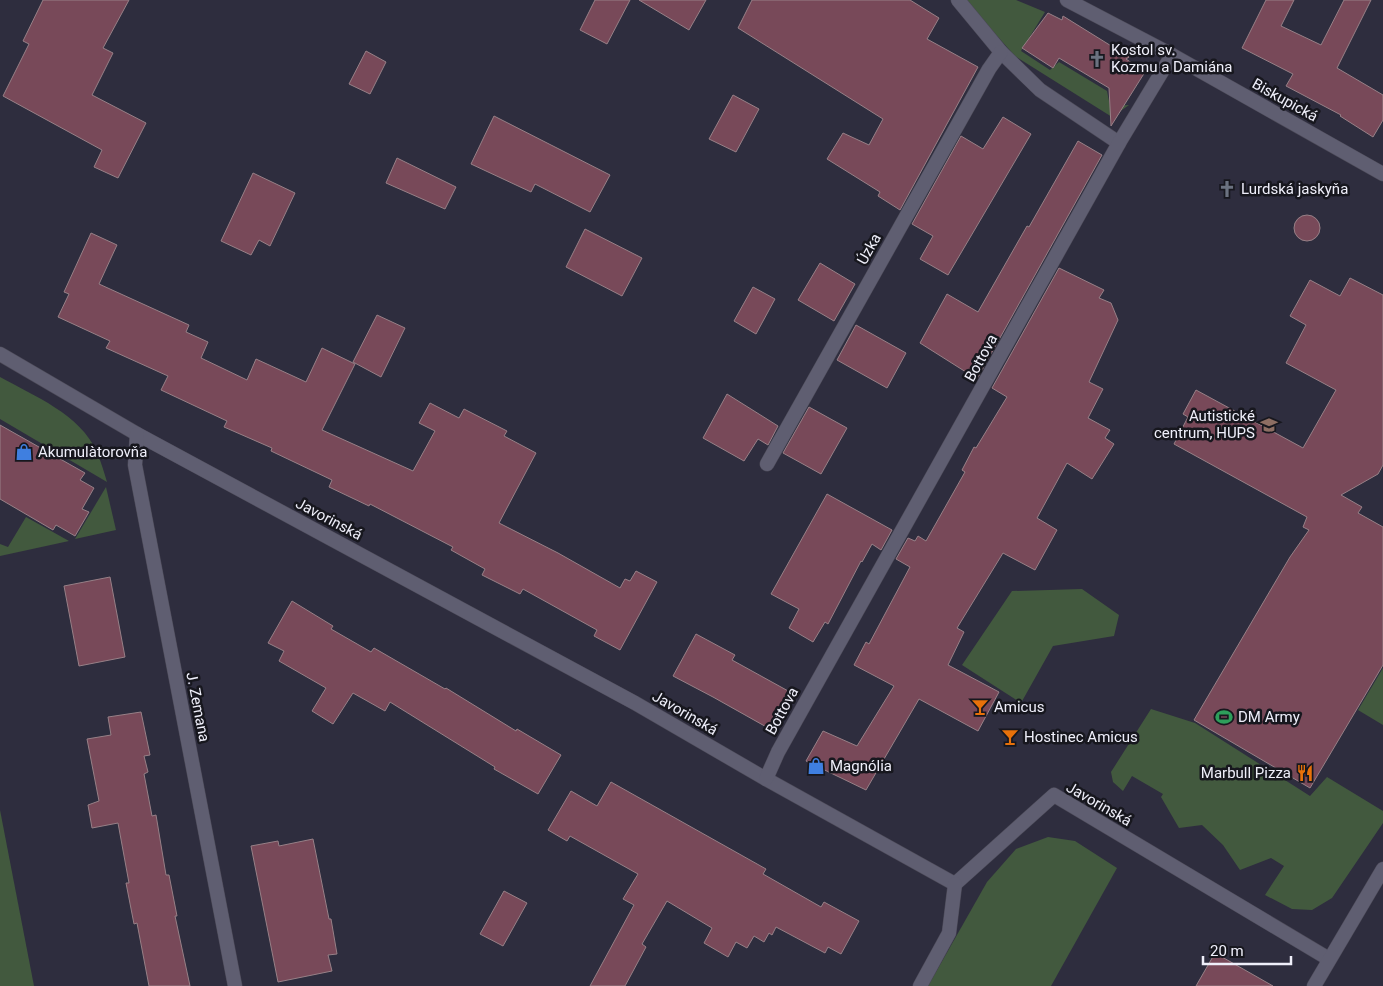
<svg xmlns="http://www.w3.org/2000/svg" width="1383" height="986" font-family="Roboto,sans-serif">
<rect width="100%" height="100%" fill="#2e2d3e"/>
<g fill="#42593e">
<path d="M965,0h51l29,12 -24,39 29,19 9,-8 48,29 3,15 19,-1 -17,12 -97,-61z"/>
<path d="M0,377c34,19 80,37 97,75 4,10 7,20 10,30l-107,-63z"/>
<path d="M106,487l10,43 -41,9z"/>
<path d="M26,517l43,24 -69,15v-12l8,3z"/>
<path d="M1082,589l37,26 -5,21 -61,10 -32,57 -59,-38 50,-74z"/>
<path d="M1383,668v57l-25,-15z"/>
<path d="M1151,709l44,14 115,73 17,-19 56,34v12l-51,75 -20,12 -20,-1 -27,-14 19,-29 -13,-8 -31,12 -17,-25 -21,-20 -23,3 -18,-31 2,-3 -31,-18 -9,15 -10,-9 -2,-10z"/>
<path d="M0,810l34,176h-34z"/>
<path d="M1048,837l27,4 42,27 -66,118h-123l59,-104 29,-33z"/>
</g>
<g fill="#784959" stroke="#978087">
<path d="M43,0h86l-26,48 10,5 -21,42 54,28 -28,55 -24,-11 8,-17 -99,-54 26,-52 -6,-3z"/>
<path d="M595,0h35l-23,44 -27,-14z"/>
<path d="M639,0h67l-17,30z"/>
<path d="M752,0h158l29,18 -12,21 51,28 -78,143 -22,-14 2,-4 -53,-33 16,-26 26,12 14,-26 -145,-91z"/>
<path d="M1266,0h28l-13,26 40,19 23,-45h27l-34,68 46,27v25l-10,17 -33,-21 1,-1 -55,-29 7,-12 -51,-26z"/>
<path d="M1048,13l14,7 1,-4 66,41 -3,2 19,13 -34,54 -2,-38 -50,-30 -6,10 -31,-20z"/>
<path d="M366,51l20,11 -16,32 -21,-10z"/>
<path d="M733,95l26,14 -23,43 -27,-13z"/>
<path d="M494,116l116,59 -20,37 -55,-28 -4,8 -60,-28z"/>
<path d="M1003,117l28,17 -83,141 -28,-16 13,-23 -21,-12 49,-88 22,13z"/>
<path d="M1078,141l24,14 -125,224 -57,-36 27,-49 31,18 49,-86 2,1z"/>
<path d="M397,158l59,29 -11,22 -59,-26z"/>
<path d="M253,173l42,20 -25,53 -11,-6 -8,15 -30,-14z"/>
<circle cx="1307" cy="228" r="13"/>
<path d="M585,229l57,29 -20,38 -56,-29z"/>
<path d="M91,233l26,12 -18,39 90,41 -3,7 22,10 -7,16 46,22 9,-21 50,23 16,-34 33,16 -33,66 91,41 22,-40 -16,-8 11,-20 29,15 5,-9 43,22 -3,5 32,17 -37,70 59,30 62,35 5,-9 5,2 6,-10 21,11 -37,68 -26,-14 3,-6 -74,-41 -3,5 -38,-19 3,-6 -34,-19 2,-3 -83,-43 -1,2 -40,-19 3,-7 -61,-29 1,-3 -48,-21 3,-6 -66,-31 7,-14 -62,-28 4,-7 -52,-24 11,-23 -5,-2z"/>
<path d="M820,263l35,21 -21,37 -36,-21z"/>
<path d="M1059,268l45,22 -5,8 12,5 7,17 -29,62 14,7 -15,29 22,12 -5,8 9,6 -22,35 -25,-16 -30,55 20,12 -22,40 -32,-17 -46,75 7,4 -16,33 51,27 -21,39 -59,-32 -53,91 -60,-29 17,-30 34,15 37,-60 -40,-21 12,-23 3,2 41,-77 -14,-8 12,-21 7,3 3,-5 8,5 39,-69 -3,-2 12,-23 2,1 31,-51 -15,-9z"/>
<path d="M1350,278l33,17v170l-5,9 -37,21 21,12 -4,6 25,14v138l-73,123 -116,-68 96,-163 19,-27 -6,-3 4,-10 -133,-73 14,-27 -5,-3 13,-24 107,58 33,-58 -50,-27 20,-38 -16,-9 20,-36 30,16z"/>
<path d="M753,287l22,12 -19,35 -22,-13z"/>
<path d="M377,315l28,13 -24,49 -28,-15z"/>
<path d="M856,325l50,28 -19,35 -50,-28z"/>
<path d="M727,394l51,32 -10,19 -10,-6 -14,22 -41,-23z"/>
<path d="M809,407l38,21 -26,46 -38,-21z"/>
<path d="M0,425l85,48 -5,7 14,8 -12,21 7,3 -14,24 -19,-11 -3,5 -53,-31z"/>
<path d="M827,494l65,36 -11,20 -9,-6 -10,18 -1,-1 -33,63 -3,-2 -12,20 -24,-14 10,-19 -28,-15z"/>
<path d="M110,577l15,80 -46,9 -15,-80z"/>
<path d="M292,601l41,25 -2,3 40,23 3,-4 71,41 1,-1 70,43 1,-2 44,26 -23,39 -44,-25 1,-2 -105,-65 -5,9 -32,-18 -20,31 -21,-13 14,-23 -47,-27 5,-10 -16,-8z"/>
<path d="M696,634l39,21 -3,5 58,32 -20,37 -57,-32 -40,-21z"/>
<path d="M141,712l9,43 -6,1 4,16 -4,2 8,42 4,-1 10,60h3l8,41h-2l15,70h-41l-12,-63 -3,1 -8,-41h3l-11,-60 -26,5 -4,-23 11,-4 -12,-62 24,-4 -3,-18z"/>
<path d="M611,782l155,87 -3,5 58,33 3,-5 35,19 -18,33 -13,-7 -3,6 -49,-26 -4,8 -3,-2 -5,9 -10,-6 -7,12 -11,-6 -8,15 -24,-14 8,-15 -45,-27 -25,43 4,3 -21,39h-35l44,-81 -11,-6 15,-25 -68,-38 -3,5 -19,-11 23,-39 26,15z"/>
<path d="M313,839l16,80h2l6,35 -9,1 4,16 -54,11 -27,-136 27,-5 1,5z"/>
<path d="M504,891l23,12 -24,43 -23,-12z"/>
<path d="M1215,953l58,33h-77z"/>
</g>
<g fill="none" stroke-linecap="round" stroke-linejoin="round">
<g stroke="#4b4957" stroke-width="15">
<g id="minor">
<path d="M958,0l43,52 39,38 79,53"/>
<path d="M0,354l137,80 498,269 131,76 189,105 99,-89 275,164"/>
<path d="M137,434l-2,31 100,521"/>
<path d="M767,464l222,-395 12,-17"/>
<path d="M766,779l12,-27 341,-609 53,-88"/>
<path d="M920,986l29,-53 6,-49"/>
<path d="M1314,986l69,-117"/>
</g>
</g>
<g stroke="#4b4957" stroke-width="15">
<path id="tertiary" d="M1067,0l105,55 211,119"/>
</g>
<use href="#minor" stroke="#5f5e71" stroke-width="14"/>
<use href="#tertiary" stroke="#5f5e71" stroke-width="14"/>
</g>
<defs>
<g id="church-bare" transform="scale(1.35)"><path d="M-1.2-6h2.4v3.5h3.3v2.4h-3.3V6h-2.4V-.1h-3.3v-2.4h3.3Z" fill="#6b7280" stroke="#17171e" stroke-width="2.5" paint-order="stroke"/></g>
<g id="school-bare" transform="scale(1.35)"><path d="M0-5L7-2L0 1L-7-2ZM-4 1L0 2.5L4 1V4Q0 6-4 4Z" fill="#8d6e63" stroke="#17171e" stroke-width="2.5" paint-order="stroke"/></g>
<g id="shop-bare" transform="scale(1.35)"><path d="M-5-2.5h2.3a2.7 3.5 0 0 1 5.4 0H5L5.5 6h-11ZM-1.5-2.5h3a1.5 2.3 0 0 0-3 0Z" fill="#3f7fe0" stroke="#17171e" stroke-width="2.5" paint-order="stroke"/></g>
<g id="bar-bare" transform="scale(1.35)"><path d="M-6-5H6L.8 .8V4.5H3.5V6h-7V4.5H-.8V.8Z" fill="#e8710a" stroke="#17171e" stroke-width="2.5" paint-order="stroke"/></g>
<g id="stadium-bare" transform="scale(1.35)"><path d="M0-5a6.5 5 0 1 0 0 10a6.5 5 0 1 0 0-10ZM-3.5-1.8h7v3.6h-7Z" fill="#2e9e5b" stroke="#17171e" stroke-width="2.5" paint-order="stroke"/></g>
<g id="restaurant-bare" transform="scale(1.35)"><path d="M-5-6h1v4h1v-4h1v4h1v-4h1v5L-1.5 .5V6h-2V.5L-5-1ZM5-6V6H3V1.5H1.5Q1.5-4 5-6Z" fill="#e8710a" stroke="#17171e" stroke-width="2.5" paint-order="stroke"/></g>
</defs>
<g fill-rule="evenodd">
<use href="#church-bare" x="1097" y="59"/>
<use href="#church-bare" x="1227" y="189"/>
<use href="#school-bare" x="1269" y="425"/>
<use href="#shop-bare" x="24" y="452"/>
<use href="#bar-bare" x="980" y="707"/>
<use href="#stadium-bare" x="1224" y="717"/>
<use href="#bar-bare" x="1010" y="737"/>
<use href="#shop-bare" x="816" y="766"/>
<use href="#restaurant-bare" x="1305" y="773"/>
</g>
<g text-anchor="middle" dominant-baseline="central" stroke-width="5" stroke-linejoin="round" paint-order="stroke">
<g font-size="15" fill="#efeffa" stroke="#17171e" text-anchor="start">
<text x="1111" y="50">Kostol sv.<tspan x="1111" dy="17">Kozmu a Damiána</tspan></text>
<text x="1241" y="189">Lurdská jaskyňa</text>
<text x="1255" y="416" text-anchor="end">Autistické<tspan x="1255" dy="17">centrum, HUPS</tspan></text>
<text x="38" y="452">Akumulàtorovňa</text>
<text x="994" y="707">Amicus</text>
<text x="1238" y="717">DM Army</text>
<text x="1024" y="737">Hostinec Amicus</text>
<text x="830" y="766">Magnólia</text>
<text x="1291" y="773" text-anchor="end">Marbull Pizza</text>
</g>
<g font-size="15" fill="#efeffa" stroke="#17171e">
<text transform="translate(1285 100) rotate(29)">Biskupická</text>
<text transform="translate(869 249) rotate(-61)">Úzka</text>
<text transform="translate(981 358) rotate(-61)">Bottova</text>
<text transform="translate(329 519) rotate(28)">Javorinská</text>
<text transform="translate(198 707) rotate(79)">J. Zemana</text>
<text transform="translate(782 711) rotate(-61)">Bottova</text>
<text transform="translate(685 713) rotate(30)">Javorinská</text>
<text transform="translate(1099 804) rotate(30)">Javorinská</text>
</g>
</g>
<path d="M1203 956v8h88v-8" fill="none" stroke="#efeffa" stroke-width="2.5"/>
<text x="1210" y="956" font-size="15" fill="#efeffa" stroke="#17171e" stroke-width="4" paint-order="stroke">20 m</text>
</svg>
